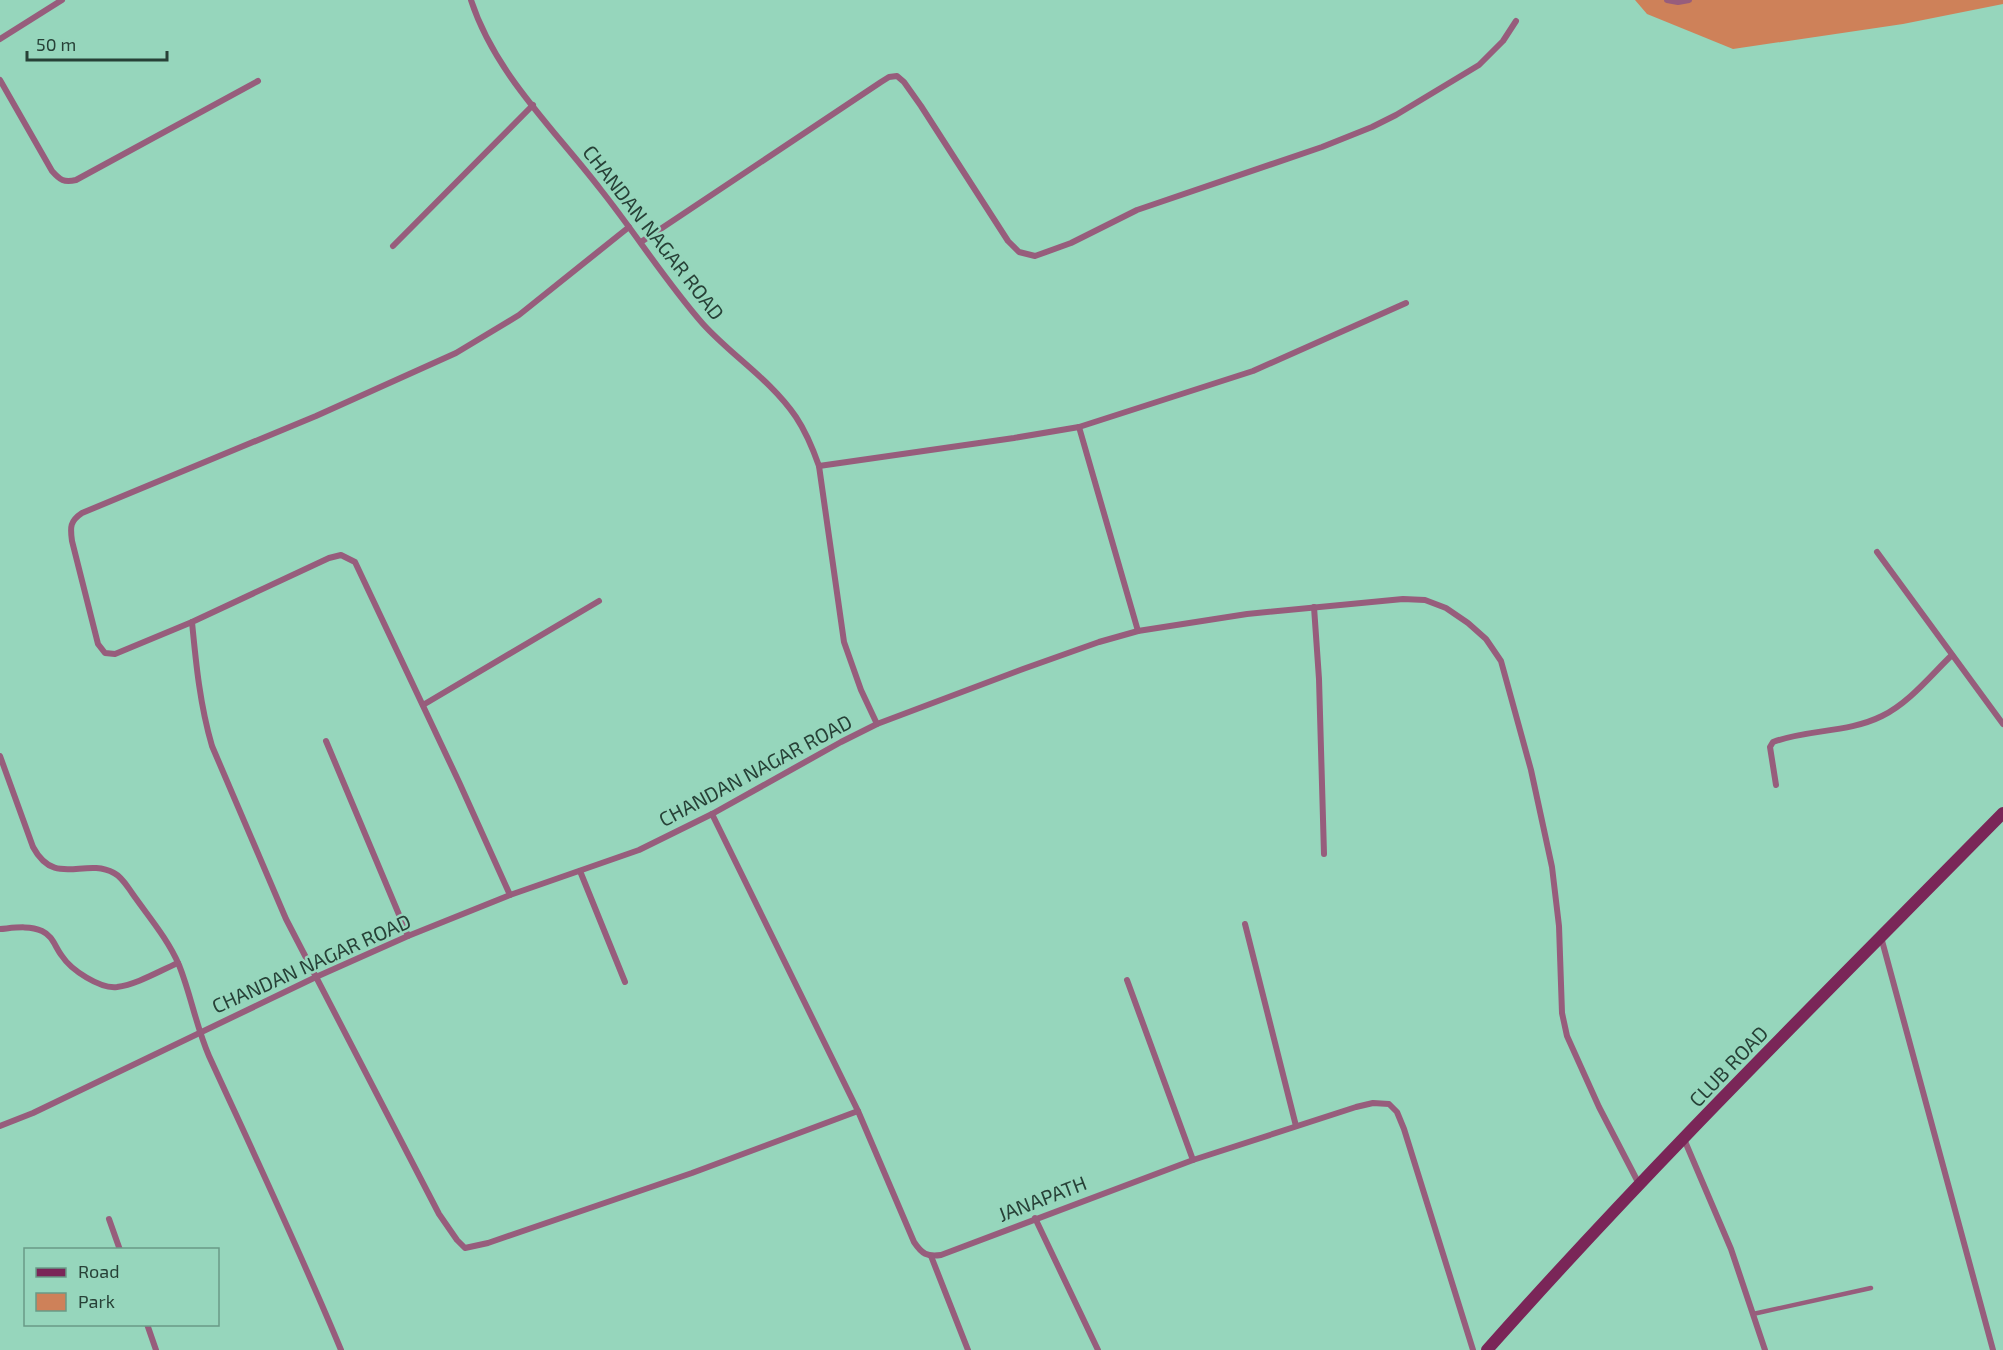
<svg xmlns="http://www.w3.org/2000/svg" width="2003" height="1350" font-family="'Exo 2',sans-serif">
<rect width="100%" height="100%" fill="#96d6bc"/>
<path fill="#ce8159" d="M1635,0h368v4l-100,20 -170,25 -86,-35z"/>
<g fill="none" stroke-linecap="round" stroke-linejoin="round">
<path stroke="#975d7c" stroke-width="4.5" d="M1753,1314l118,-26"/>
<g stroke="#975d7c" stroke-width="6">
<path d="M1667,0l11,2 11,-2"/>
<path d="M0,39l62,-39"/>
<path d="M0,80l52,91c8,9 12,12 24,9l182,-99"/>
<path d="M641,242l240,-160 8,-5 8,-1 7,6 17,24 87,135 11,11 16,4 36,-13 66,-33 185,-63 50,-20 24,-12 83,-50 24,-24 13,-20"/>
<path d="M393,246l140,-141"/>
<path d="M1079,427l59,204"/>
<path d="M819,466l195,-28 65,-11 174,-56 153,-68"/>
<path d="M1877,552l126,172"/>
<path d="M1314,607l5,72 5,175"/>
<path d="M192,622l-77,32 -10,-1 -7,-9 -26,-103c-2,-14 -2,-20 10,-28l234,-97 140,-63 63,-38 110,-88"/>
<path d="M423,705l176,-104"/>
<path d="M877,724l146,-55 76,-27 39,-11 109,-17 156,-15 22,1 21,8 22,15 18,16 15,22 30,109 21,97 7,59 3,87 5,23 32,71 40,77"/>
<path d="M326,741l82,195"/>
<path d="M0,756l33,91c22,41 51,10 81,26 8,4 13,13 18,20 16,23 36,46 47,72 12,30 17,61 30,91 45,98 91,195 132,294"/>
<path d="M1776,785l-6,-38 3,-5c35,-13 75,-9 109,-26 27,-13 49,-41 70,-61"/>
<path d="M712,814l146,297 56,131c8,12 13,15 27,13l252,-95 163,-53 17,-4 16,1 8,8 7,17 69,221"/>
<path d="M580,871l45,111"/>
<path d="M510,895l-51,-113 -104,-220 -14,-7 -12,3 -137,64c4,42 8,83 20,124l74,173 153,295 18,26 8,8 23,-5 204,-70 166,-62"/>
<path d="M1245,924l51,202"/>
<path d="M0,929c13,-1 29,-4 42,2 11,5 13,16 20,25 9,14 38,33 55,31 21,-3 42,-16 61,-24"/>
<path d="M1881,937l112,413"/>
<path d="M1127,980l66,180"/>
<path d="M0,1126l33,-13 283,-136 92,-41 102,-41 129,-45 73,-36 129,-72 36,-18 -16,-34 -17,-48 -25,-176c-6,-17 -13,-34 -23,-49 -25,-37 -64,-61 -93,-93 -37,-42 -67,-90 -102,-134 -46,-60 -106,-116 -130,-190"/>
<path d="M1684,1139l47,110 34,101"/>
<path d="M1035,1218l63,132"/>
<path d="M109,1219l11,31"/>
<path d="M931,1256l37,94"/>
<path d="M147,1324l9,26"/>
</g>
<path stroke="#7a2658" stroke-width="12" d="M1487,1350c165,-186 342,-360 516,-537"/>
</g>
<g text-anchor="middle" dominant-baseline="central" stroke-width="5" stroke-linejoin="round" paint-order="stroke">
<g font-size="20" fill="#274137" stroke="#96d6bc">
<text transform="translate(654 232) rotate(52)">CHANDAN NAGAR ROAD</text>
<text transform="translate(755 770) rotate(-28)">CHANDAN NAGAR ROAD</text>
<text transform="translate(311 963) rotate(-24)">CHANDAN NAGAR ROAD</text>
<text transform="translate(1728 1066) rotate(-46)">CLUB ROAD</text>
<text transform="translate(1042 1198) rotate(-21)">JANAPATH</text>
</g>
</g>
<rect x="24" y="1248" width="195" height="78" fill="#96d6bc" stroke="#6a9a87" stroke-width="1.5"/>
<rect x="36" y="1268" width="30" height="9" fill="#7a2658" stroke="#6a9a87" stroke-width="1.5"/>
<text x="78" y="1278" font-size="18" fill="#274137">Road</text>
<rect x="36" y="1293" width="30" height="18" fill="#ce8159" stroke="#6a9a87" stroke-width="1.5"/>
<text x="78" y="1308" font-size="18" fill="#274137">Park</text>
<path d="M27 51v9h140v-9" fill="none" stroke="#274137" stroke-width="3"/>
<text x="36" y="51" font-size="18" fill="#274137" stroke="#96d6bc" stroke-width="4.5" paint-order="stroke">50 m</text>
</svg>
